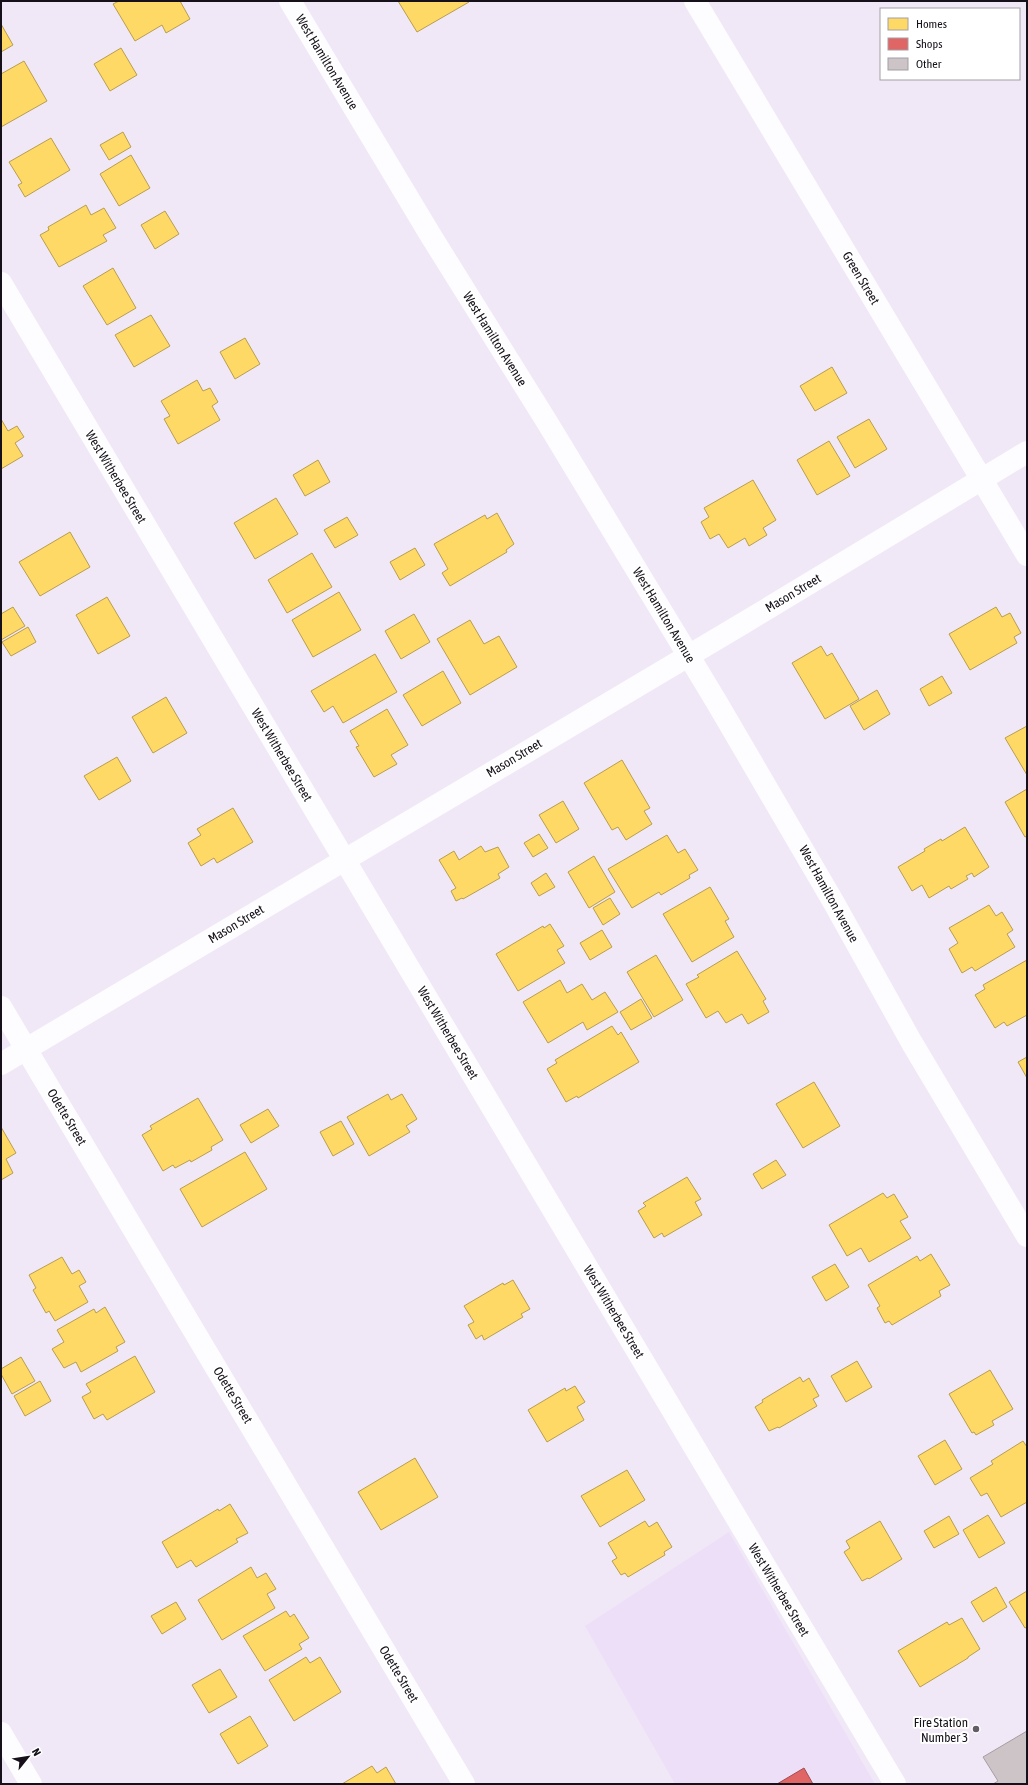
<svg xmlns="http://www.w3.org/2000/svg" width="1028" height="1785" font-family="'Asap Condensed',sans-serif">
<rect width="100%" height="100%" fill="#f0e8f6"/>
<path fill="#eddff8" d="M729,1532l146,252h-200l-90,-158z"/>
<g fill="#ffd966" stroke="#b99d4f">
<path d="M119,1h61l10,18 -24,14 -4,-8 -27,16 -22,-37z"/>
<path d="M398,1h70l1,1 -52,30z"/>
<path d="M1,24l12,21 -12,7z"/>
<path d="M121,48l16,27 -27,16 -16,-27z"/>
<path d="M24,61l23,40 -46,26v-53z"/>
<path d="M123,132l8,15 -22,13 -9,-15z"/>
<path d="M51,138l19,32 -45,27 -7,-12 4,-2 -13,-21z"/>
<path d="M131,155l19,33 -31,18 -19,-32z"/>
<path d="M86,205l5,10 13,-7 12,20 -13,7 4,6 -48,26 -19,-32 9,-5 -1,-3z"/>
<path d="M165,211l14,23 -24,15 -14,-24z"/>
<path d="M113,268l23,40 -29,17 -24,-39z"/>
<path d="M151,315l19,31 -36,21 -19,-32z"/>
<path d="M245,338l15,26 -25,15 -15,-27z"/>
<path d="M832,367l15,26 -32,18 -15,-25z"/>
<path d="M197,380l6,11 7,-3 8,14 -6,4 8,14 -42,24 -14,-25 6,-3 -9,-15z"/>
<path d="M1,419l7,12 9,-5 7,11 -9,6 8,13 -22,13z"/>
<path d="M869,419l18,30 -32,19 -18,-31z"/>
<path d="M829,441l21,35 -33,19 -20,-35z"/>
<path d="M318,460l12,22 -25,14 -12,-21z"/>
<path d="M753,480l23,40 -13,8 4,7 -18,11 -4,-8 -17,10 -9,-14 -9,5 -9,-17 8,-5 -5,-9z"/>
<path d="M276,498l22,36 -43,25 -21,-36z"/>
<path d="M497,513l17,31 -8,6 1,2 -57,34 -8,-13 6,-4 -14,-25 51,-29 2,4z"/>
<path d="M347,517l11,18 -23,13 -11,-18z"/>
<path d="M70,532l20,35 -50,29 -21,-34z"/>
<path d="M415,548l10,17 -25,15 -10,-18z"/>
<path d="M312,553l20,34 -45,26 -19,-33z"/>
<path d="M339,592l22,38 -48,27 -21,-37z"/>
<path d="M107,597l23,39 -32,18 -22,-39z"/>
<path d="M13,607l12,19 -24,14v-26z"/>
<path d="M996,607l6,10 8,-4 11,20 -7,4 3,6 -47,27 -21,-36z"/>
<path d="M414,614l16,28 -29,17 -16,-28z"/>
<path d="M470,620l14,24 15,-8 18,31 -47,28 -33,-56z"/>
<path d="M28,627l8,15 -25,14 -9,-14z"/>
<path d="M821,646l6,10 5,-3 27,46 -34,20 -33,-56z"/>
<path d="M375,654l22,38 -54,31 -10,-17 -9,6 -13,-21z"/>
<path d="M443,671l18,32 -39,23 -19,-31z"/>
<path d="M942,676l10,17 -23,13 -9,-17z"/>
<path d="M877,690l13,24 -26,16 -14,-24z"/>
<path d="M166,697l21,36 -34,20 -21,-36z"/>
<path d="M387,709l21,36 -17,10 6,9 -23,13 -18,-30 3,-1 -9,-15z"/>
<path d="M1027,726v49l-22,-37z"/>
<path d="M117,757l14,24 -32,19 -15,-24z"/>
<path d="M622,760l28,48 -6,3 8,13 -26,16 -8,-13 -6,3 -28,-47z"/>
<path d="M1027,789v47l-2,1 -20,-35z"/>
<path d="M563,801l16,28 -23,14 -17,-28z"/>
<path d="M233,808l20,34 -36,21 -3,-5 -13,8 -13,-23 13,-8 -4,-6z"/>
<path d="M965,827l24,40 -15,10 -2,-4 -6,3 2,3 -17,10 -2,-3 -20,12 -7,-13 -10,6 -14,-24 27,-16 -1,-2 17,-10 1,2z"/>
<path d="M539,834l9,14 -15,9 -9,-14z"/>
<path d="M667,835l11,18 7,-4 13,21 -9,5 1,3 -29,17 -2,-3 -27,16 -24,-39z"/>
<path d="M481,846l4,6 13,-5 11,20 -11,7 2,4 -37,21 -1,-1 -6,3 -5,-10 5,-3 -17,-28 15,-9 5,9z"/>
<path d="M594,856l21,36 -26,16 -21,-36z"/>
<path d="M546,873l9,14 -16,9 -8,-13z"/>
<path d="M710,887l19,32 -4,2 9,16 -42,25 -29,-48z"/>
<path d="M610,898l10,16 -17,11 -10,-17z"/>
<path d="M989,905l7,11 6,-4 11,18 -6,4 8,13 -40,24 -3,-4 -10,6 -13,-24 9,-6 -9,-15z"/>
<path d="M550,924l14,22 -7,4 8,13 -47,28 -22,-37 47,-28 1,2z"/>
<path d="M602,930l10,17 -22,13 -10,-17z"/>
<path d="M737,951l29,48 -3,2 6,11 -21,12 -6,-10 -16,9 -8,-12 -12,7 -20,-34 13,-7 -2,-2z"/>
<path d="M656,955l27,45 -29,17 -27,-45z"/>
<path d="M1027,960v55l-20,11 -3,-4 -9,6 -20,-33 10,-6 -2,-4z"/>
<path d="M560,980l7,13 15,-9 10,16 13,-8 13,20 -31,18 -4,-8 -35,21 -25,-41z"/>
<path d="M641,999l11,19 -21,12 -11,-18z"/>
<path d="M612,1026l6,9 3,-3 18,30 -61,36 -1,-2 -11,6 -19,-33 10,-6 -2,-3z"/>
<path d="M1027,1057v21l-9,-16z"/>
<path d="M814,1082l26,44 -37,22 -27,-44z"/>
<path d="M388,1094l3,6 11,-6 15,25 -11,7 4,6 -41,24 -22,-39z"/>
<path d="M198,1098l25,42 -12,7 1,3 -21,12 -1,-2 -15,8 -2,-3 -10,6 -21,-36 10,-6 -2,-3z"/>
<path d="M268,1109l11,17 -28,17 -11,-18z"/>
<path d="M341,1121l13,23 -21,12 -13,-24z"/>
<path d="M1,1127l15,26 -10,6 7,14 -12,7z"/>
<path d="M245,1152l22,37 -65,38 -22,-38z"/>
<path d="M776,1160l10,15 -24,14 -9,-15z"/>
<path d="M687,1177l14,22 -6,3 7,13 -38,22 -2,-4 -8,5 -16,-27 8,-5 -3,-3z"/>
<path d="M883,1193l4,5 7,-4 14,23 -8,4 11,17 -42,24 -8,-14 -14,8 -18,-31z"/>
<path d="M931,1254l19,31 -11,6 2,5 -49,29 -3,-4 -4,2 -8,-15 3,-2 -12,-21 49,-29 3,5z"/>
<path d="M62,1257l10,17 7,-4 7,12 -7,4 9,16 -33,19 -6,-10 -3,2 -13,-23 3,-2 -7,-13z"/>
<path d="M835,1264l14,23 -23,14 -14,-24z"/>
<path d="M513,1280l17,29 -9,5 2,3 -39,23 -2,-5 -6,4 -8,-14 6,-3 -10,-16 39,-23 1,2z"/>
<path d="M105,1307l20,35 -9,5 2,4 -37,21 -5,-10 -12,6 -12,-19 12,-7 -7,-12 37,-21 2,4z"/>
<path d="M135,1356l20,36 -48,28 -4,-6 -9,5 -12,-22 9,-5 -5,-8z"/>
<path d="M21,1357l14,24 -23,13 -11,-20v-5z"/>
<path d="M857,1361l15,26 -26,15 -15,-26z"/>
<path d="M990,1370l23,39 -21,12 2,4 -18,10 -2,-3 -2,1 -23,-39z"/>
<path d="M800,1377l3,5 6,-4 10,18 -6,3 4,7 -38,22 -1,-1 -9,4 -14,-24 8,-5 -1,-2z"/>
<path d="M40,1381l11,20 -26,15 -11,-20z"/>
<path d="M575,1386l10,16 -8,5 7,13 -37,22 -19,-32 37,-22 1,3z"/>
<path d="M945,1440l17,29 -27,16 -17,-29z"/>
<path d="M1023,1441l4,6v55l-26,15 -14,-24 -6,3 -11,-18 23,-14 -2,-3z"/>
<path d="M415,1458l23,39 -57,33 -23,-38z"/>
<path d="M627,1470l18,30 -45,27 -19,-31z"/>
<path d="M230,1504l18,29 -12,6 2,3 -42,25 -5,-7 -14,8 -15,-26 56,-33 1,2z"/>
<path d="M988,1515l17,28 -26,15 -16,-28z"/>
<path d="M949,1516l10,18 -25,14 -10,-17z"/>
<path d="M645,1521l4,6 8,-5 15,25 -8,5 1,3 -37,22 -3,-4 -4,2 -9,-14 5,-3 -9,-15z"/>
<path d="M880,1521l22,38 -33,20 -1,-1 -6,3 -18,-29 6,-4 -4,-7z"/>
<path d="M251,1567l6,11 9,-5 10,16 -9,5 8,14 -53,32 -24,-40z"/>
<path d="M996,1587l11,20 -24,15 -12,-20z"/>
<path d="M1027,1591v36l-2,1 -16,-26z"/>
<path d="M176,1602l10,17 -24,15 -11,-18z"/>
<path d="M286,1611l4,6 4,-3 15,24 -10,6 3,5 -37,22 -22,-35z"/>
<path d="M962,1618l18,31 -12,8v1l-48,29 -22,-36 49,-29 2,3z"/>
<path d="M306,1657l4,6 10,-6 21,35 -47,29 -25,-41z"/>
<path d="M220,1669l17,28 -28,16 -17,-28z"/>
<path d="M250,1716l18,30 -30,18 -18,-30z"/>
<path d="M372,1766l5,7 9,-6 10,17h-54z"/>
</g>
<path fill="#e06666" stroke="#a34c4f" d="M804,1768l9,16h-36z"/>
<path fill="#cdc4c8" stroke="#a79ea2" d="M1027,1731v53h-34l5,-3 -15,-24z"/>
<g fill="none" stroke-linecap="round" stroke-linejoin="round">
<g stroke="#fdfcfe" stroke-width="22">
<path d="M290,1l141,235 116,186 169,279 118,202 78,140 115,193"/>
<path d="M695,1l332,554"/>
<path d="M1,283l894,1501"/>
<path d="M1,1007l463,777"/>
<path d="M1,1064l741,-440 285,-172"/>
<path d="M1,1733l30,51"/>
</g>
</g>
<circle fill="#625c66" stroke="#fff" stroke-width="1.5" cx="976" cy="1729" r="4"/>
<g text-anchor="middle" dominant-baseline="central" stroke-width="4" stroke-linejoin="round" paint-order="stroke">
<g font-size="13" fill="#151019" stroke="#fff">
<text transform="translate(327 62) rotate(59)">West Hamilton Avenue</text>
<text transform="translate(861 278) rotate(59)">Green Street</text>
<text transform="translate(495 339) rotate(58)">West Hamilton Avenue</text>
<text transform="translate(116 477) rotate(59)">West Witherbee Street</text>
<text transform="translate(793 593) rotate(-31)">Mason Street</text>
<text transform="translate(664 615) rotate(59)">West Hamilton Avenue</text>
<text transform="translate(282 755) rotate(59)">West Witherbee Street</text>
<text transform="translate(514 758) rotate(-31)">Mason Street</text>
<text transform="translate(829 894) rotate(61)">West Hamilton Avenue</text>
<text transform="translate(236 924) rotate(-31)">Mason Street</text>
<text transform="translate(448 1033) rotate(59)">West Witherbee Street</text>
<text transform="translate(67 1117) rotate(59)">Odette Street</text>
<text transform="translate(614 1312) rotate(59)">West Witherbee Street</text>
<text transform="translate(233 1395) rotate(59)">Odette Street</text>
<text transform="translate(779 1590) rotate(59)">West Witherbee Street</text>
<text transform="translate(399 1674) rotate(59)">Odette Street</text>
</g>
<g font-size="13" fill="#151019" stroke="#fff" text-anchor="end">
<text x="968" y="1722">Fire Station<tspan x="968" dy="15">Number 3</tspan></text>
</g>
</g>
<rect width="1028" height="1785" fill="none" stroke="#151019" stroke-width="4"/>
<rect x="880" y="8" width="140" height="72" fill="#ffffff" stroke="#a19fa3"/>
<rect x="888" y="18" width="20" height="12" fill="#ffd966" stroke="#a19fa3"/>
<text x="916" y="28" font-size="12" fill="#151019">Homes</text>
<rect x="888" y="38" width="20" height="12" fill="#e06666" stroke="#a19fa3"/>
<text x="916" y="48" font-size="12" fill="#151019">Shops</text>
<rect x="888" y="58" width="20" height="12" fill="#cdc4c8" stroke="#a19fa3"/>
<text x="916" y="68" font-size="12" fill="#151019">Other</text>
<g transform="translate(28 1757) rotate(60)" stroke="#ffffff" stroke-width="3" paint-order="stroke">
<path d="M0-3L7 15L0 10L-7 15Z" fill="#151019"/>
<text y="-6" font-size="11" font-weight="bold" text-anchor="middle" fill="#151019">N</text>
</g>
</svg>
